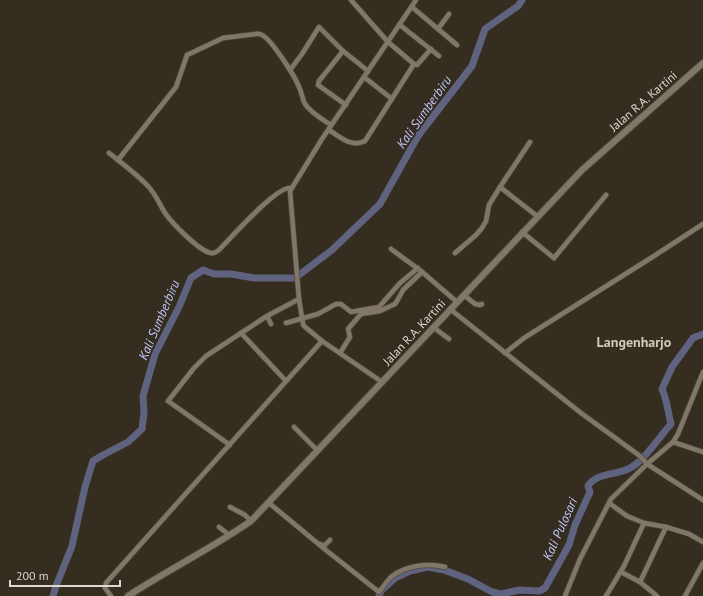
<svg xmlns="http://www.w3.org/2000/svg" width="703" height="596" font-family="'PT Sans',sans-serif">
<rect width="100%" height="100%" fill="#352d20"/>
<g fill="none" stroke-linecap="round" stroke-linejoin="round">
<g stroke="#60637f" stroke-width="7">
<path d="M53,596l3,-10 16,-40 13,-59 8,-26 10,-6 25,-13 14,-13 2,-16 -1,-17 12,-42 24,-47 12,-29 12,-8 11,4h17l23,4h41l37,-28 48,-46 38,-68 54,-70 13,-37 33,-23 4,-6"/>
<path d="M379,596l2,-5 14,-13 15,-7 18,-4 16,3 24,9 24,13 9,2 18,-4 20,1 6,-3 24,-43 6,-20 15,-33 -2,-6c8,-13 28,-11 40,-17 16,-7 31,-32 43,-45 -3,-12 -4,-24 -9,-35l10,-22 21,-29 10,-4"/>
</g>
<g stroke="#4e483d" stroke-width="6">
<g id="minor">
<path d="M412,7l26,22 11,-15"/>
<path d="M400,25l39,31"/>
<path d="M438,29l19,16"/>
<path d="M343,51l-24,30 -1,4 28,20"/>
<path d="M414,64l3,1 14,-16"/>
<path d="M290,70l12,-16 17,-27 24,24 25,20"/>
<path d="M364,77l28,22"/>
<path d="M329,130c11,7 22,18 36,11l49,-77 -26,-22 -37,-42"/>
<path d="M109,153c13,10 26,20 38,32 8,8 12,18 18,28 7,10 34,38 46,40 3,1 5,-1 8,-3 11,-11 58,-65 72,-62"/>
<path d="M118,160l58,-73 11,-32 36,-17 33,-4c3,0 3,-1 6,1 9,4 33,41 37,52 3,5 3,12 6,17 6,9 17,15 26,21"/>
<path d="M500,187l30,-45"/>
<path d="M522,232l32,26 52,-63"/>
<path d="M391,249l30,22 36,31"/>
<path d="M455,253l21,-18 6,-7 4,-7 3,-16 11,-18 37,29"/>
<path d="M464,295l11,9 5,1 2,-1"/>
<path d="M450,309l131,104 59,43 7,8 -36,35 -31,60 -15,37"/>
<path d="M267,316l4,8"/>
<path d="M286,323l32,-9 18,-10h5l10,8 28,-5 21,-24 18,-15"/>
<path d="M433,327l16,12"/>
<path d="M241,333l45,48"/>
<path d="M340,353l10,-16 -2,-8 13,-15 19,-3 15,-7 2,-3 6,-11 19,-18"/>
<path d="M505,353l19,-15 130,-82 49,-32"/>
<path d="M703,372l-25,62 -5,8 -26,22 56,36"/>
<path d="M382,382l-60,-41 -18,-15 -1,-2 -4,-25 -9,-108 32,-52 94,-139"/>
<path d="M294,427l24,24"/>
<path d="M673,442l30,10"/>
<path d="M230,445l-62,-44 26,-33 12,-12 61,-40 32,-17"/>
<path d="M269,503l58,48 52,41c4,-5 8,-11 12,-15 15,-12 37,-14 54,-10"/>
<path d="M609,503l18,13 17,7"/>
<path d="M230,507l15,8 6,6"/>
<path d="M219,527l10,8"/>
<path d="M320,544l4,2 6,-6"/>
<path d="M621,572l19,10 17,14"/>
<path d="M640,582l26,-55 23,7 14,8"/>
<path d="M111,596l-6,-8 1,-5 216,-242"/>
<path d="M606,596l18,-30 20,-43 22,4"/>
<path d="M685,596l18,-33"/>
</g>
</g>
<g stroke="#4e483d" stroke-width="8">
<path id="secondary" d="M128,596c40,-26 84,-48 123,-75l331,-351 121,-107"/>
</g>
<use href="#minor" stroke="#807768" stroke-width="4.5"/>
<use href="#secondary" stroke="#807768" stroke-width="6"/>
</g>
<g text-anchor="middle" dominant-baseline="central" stroke-width="4" stroke-linejoin="round" paint-order="stroke">
<g font-size="12" fill="#ddd8d0" stroke="#352d20">
<text transform="translate(643 101) rotate(-41)">Jalan R.A. Kartini</text>
<text transform="translate(414 332) rotate(-47)">Jalan R.A. Kartini</text>
</g>
<g font-size="13" font-style="italic" fill="#c4c9fe" stroke="#352d20">
<text transform="translate(424 112) rotate(-55)">Kali Sumberbiru</text>
<text transform="translate(159 320) rotate(-67)">Kali Sumberbiru</text>
<text transform="translate(560 529) rotate(-66)">Kali Pulosari</text>
</g>
<g font-size="14" font-weight="bold" fill="#d3c9b8" stroke="#352d20">
<text x="634" y="342">Langenharjo</text>
</g>
</g>
<path d="M10 580v6h110v-6" fill="none" stroke="#ddd8d0" stroke-width="2"/>
<text x="16" y="580" font-size="12" fill="#ddd8d0" stroke="#352d20" stroke-width="3" paint-order="stroke">200 m</text>
</svg>
